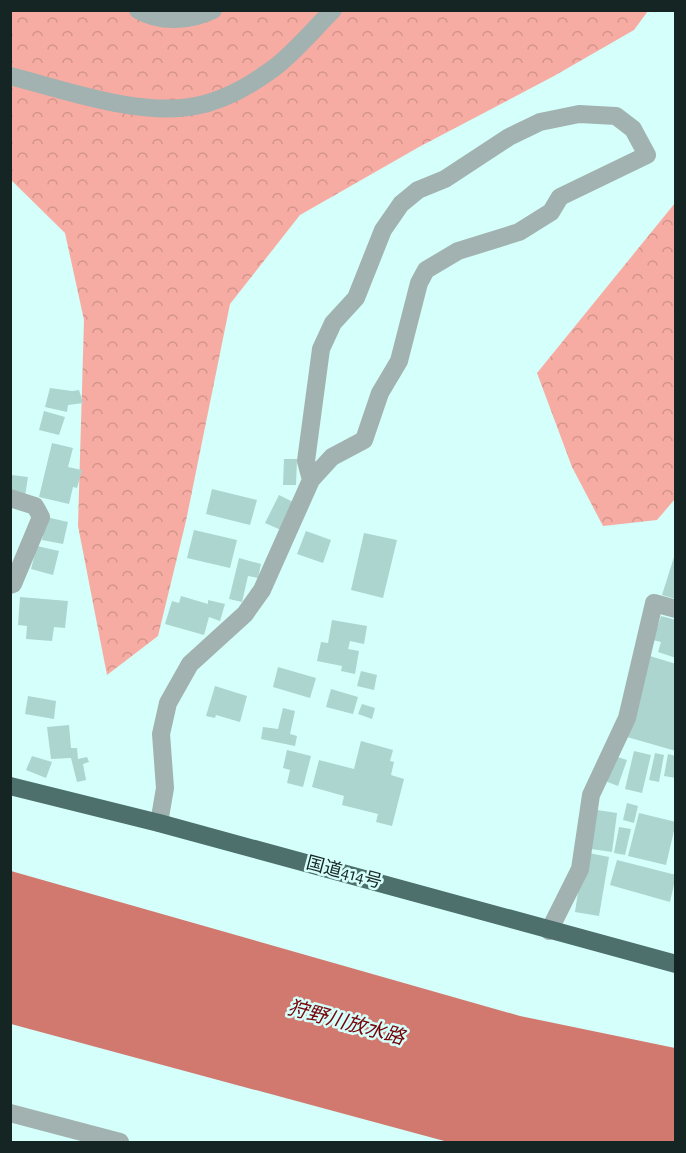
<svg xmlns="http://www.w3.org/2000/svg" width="686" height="1153" font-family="'Alegreya Sans','Noto Sans JP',sans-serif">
<defs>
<pattern id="forest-crowns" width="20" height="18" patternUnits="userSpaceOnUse" patternTransform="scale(1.5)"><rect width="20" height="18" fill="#f7aca3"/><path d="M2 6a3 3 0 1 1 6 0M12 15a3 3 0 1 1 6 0" fill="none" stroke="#d3948c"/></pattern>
</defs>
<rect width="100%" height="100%" fill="#d5fffa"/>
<g fill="url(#forest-crowns)">
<path d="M10,11h638l-14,19 -80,46 -135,71 -119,68 -70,89 -44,217 -28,115 -51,39 -29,-149 6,-206 -19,-87 -54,-53z"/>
<path d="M675,203v296l-18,21 -54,6 -31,-59 -35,-94z"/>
</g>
<path fill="#d1796f" d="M11,871l509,145 155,32v94h-227l-437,-118z"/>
<g fill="#acd5d0">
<path d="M50,388l22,3 7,-1 4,13 -15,2 -1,7 -22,-5z"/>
<path d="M44,411l21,6 -6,18 -20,-5z"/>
<path d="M52,443l21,5 -5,19 14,3 -5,18 -4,-1 -4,17 -30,-7z"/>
<path d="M284,459h13l-1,26h-13z"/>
<path d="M11,475l17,2 -3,19 -15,-2z"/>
<path d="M212,489l45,11 -7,25 -44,-11z"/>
<path d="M279,495l16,8 -14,27 -16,-7z"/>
<path d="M46,517l22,5 -5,22 -21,-4z"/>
<path d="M194,530l43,10 -7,28 -43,-10z"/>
<path d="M306,531l25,9 -8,23 -26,-9z"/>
<path d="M364,533l33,7 -14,58 -32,-8z"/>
<path d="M37,546l22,5 -6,24 -22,-6z"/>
<path d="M674,557h2v42l-14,-4z"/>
<path d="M239,558l22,6 -3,14 -10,-2 -6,26 -13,-3z"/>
<path d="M181,596l27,8v-4l17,4 -5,17 -11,-4 -5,18 -39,-11 7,-23 7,2z"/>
<path d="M20,597l48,4 -3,27 -11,-1 -2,14 -26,-2 1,-13 -9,-1z"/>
<path d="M661,616l15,4v38l-18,-6 3,-10 -8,-2z"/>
<path d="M332,620l35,6 -3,18 -14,-3 -2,8 11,2 -4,23 -14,-3 1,-5 -25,-5 4,-19 7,1z"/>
<path d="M650,656l26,8v87l-49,-14z"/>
<path d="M278,667l38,11 -6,20 -37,-11z"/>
<path d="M361,671l16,4 -3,15 -17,-4z"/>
<path d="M215,686l32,10 -7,26 -24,-7 -1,3 -9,-2z"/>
<path d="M331,689l27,8 -5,17 -27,-7z"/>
<path d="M28,696l28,5 -2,18 -29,-5z"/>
<path d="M362,704l13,4 -3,11 -14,-5z"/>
<path d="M283,708l12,3 -5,23 7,2 -2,10 -34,-7 2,-12 15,2z"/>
<path d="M69,725l2,23h6l1,11 9,-2 2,5 -6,2 3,16 -9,2 -6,-24 -20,1 -4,-32z"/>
<path d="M361,741l32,9 -3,11 4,1 -3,13 13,4 -12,47 -16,-4 2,-8 -36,-9 2,-9 -32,-9 7,-27 35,9z"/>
<path d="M287,750l24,6 -8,31 -16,-4 3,-13 -7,-2z"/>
<path d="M634,751l17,4 -9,38 -17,-4z"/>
<path d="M655,753l9,2 -5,27 -10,-2z"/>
<path d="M668,754l8,2v22l-12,-2z"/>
<path d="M32,756l20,6 -6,16 -20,-8z"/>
<path d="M614,756l13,4 -9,26 -13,-5z"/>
<path d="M627,803l11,3 -4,17 -11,-3z"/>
<path d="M597,810l20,3 -5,39 -21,-3z"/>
<path d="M639,813l37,9 -10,43 -38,-9z"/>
<path d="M619,827l12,2 -6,26 -11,-2z"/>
<path d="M589,853l20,4 -10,59 -24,-4 5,-33z"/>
<path d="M617,860l59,15 -6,27 -60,-17z"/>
</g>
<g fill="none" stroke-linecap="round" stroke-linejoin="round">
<g stroke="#a1b2b0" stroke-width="18">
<path d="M10,76c55,14 130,41 185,30 28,-5 56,-21 79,-38 20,-15 40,-39 59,-58"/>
<path d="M10,498l25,8 6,11 -28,67 -3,1"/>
<path d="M159,823l6,-35 -4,-54 7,-31 22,-39 55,-50 17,-24 49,-110 21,-23 32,-17 16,-47 19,-32 20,-78 7,-13 32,-19 61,-19 32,-20 9,-15 87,-42 -14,-26 -17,-13 -37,-2 -39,8 -31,15 -64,42 -27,11 -17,14 -18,26 -27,68 -23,25 -12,26 -15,112 5,19"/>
<path d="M549,931l31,-62 11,-74 36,-77 27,-115 22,6"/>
<path d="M10,1113l110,29"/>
</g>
<path stroke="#a1b2b0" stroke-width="18" d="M138,10c22,13 53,11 75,0"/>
<path stroke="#4d706c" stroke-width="18" d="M10,786l149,37 517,141"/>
</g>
<g text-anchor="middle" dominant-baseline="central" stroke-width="5" stroke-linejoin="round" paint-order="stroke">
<g font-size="18" fill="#152523" stroke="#d5fffa">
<text transform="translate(344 873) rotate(15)">国道414号</text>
</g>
<g font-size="20" font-style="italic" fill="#760309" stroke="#d5fffa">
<text transform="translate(346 1023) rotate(15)">狩野川放水路</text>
</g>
</g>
<rect width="686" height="1153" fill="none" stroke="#152523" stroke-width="24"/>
</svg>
